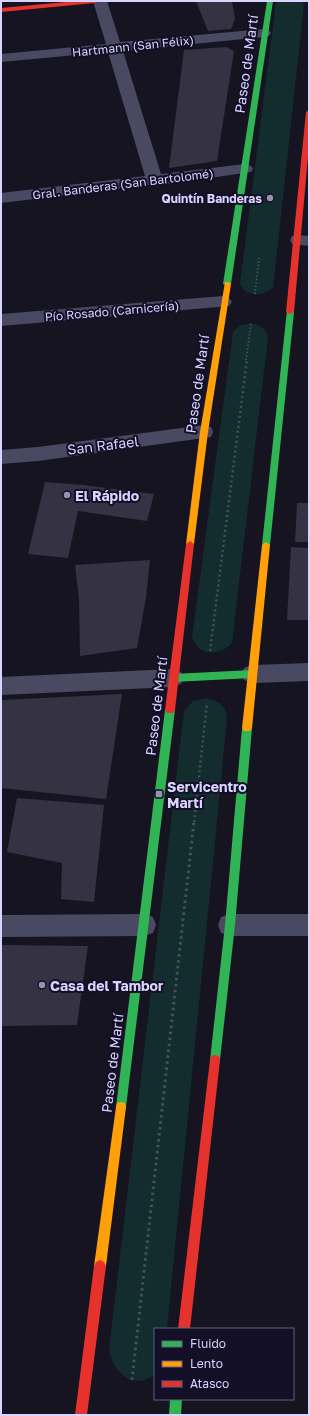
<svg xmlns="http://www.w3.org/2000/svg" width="310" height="1416" font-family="'Golos Text',sans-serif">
<rect width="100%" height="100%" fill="#161421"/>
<g fill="#132c2d">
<path d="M302,1l2,4 -31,283c-10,9 -28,9 -33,-4l36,-282z"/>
<path d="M251,323c8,2 15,5 17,14l-36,306c-12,14 -34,13 -40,-6l41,-305 6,-6z"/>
<path d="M207,698c12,3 20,8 20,21l-60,610h-12v45c-21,18 -42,-2 -46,-24l75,-639 9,-10z"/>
</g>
<g fill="#343243">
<path d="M196,1h36l3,18 -4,10 -23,2z"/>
<path d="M226,47l8,4 -17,110 -48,7 15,-118z"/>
<path d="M45,482l38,3 71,9 -7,27 -69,-10 -10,47 -40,-4z"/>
<path d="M297,503h12v39h-14z"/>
<path d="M291,547l18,1v72h-22z"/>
<path d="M150,560l-4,37 -9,51 -57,8 -1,-57 -4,-34z"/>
<path d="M122,694l-16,105 -105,-11v-88z"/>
<path d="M17,798l87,7 -10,97 -33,-3 1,-36 -55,-11z"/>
<path d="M1,945l87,1 -11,79 -76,1z"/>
</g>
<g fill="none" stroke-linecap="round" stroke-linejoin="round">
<g stroke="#44505f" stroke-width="2" stroke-dasharray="1.5 2" stroke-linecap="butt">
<path d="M255,294l4,-36"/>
<path d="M246,360l5,-36"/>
</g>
<g stroke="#44505f" stroke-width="2.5" stroke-dasharray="2 3" stroke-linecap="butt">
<path d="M210,651l37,-292"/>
<path d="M194,822l13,-119"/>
</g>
<path stroke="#44505f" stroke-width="3" stroke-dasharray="2.5 3.5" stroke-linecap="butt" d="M132,1380l62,-559"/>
<g fill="#4a4962" fill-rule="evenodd">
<path d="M93,1h14l13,41 144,-13 5,1 2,3 -2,3 -5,1 -141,14 38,123 84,-10 6,2 2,3 -2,3 -96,14 -4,-1 -150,18v-10l144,-17 -37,-124 -107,10v-8l105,-10z"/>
<path d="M298,235l11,1v10l-17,-2 -2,-4 2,-4z"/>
<path d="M223,296l6,2 3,4 -3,4 -228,20v-12z"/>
<path d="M204,425l7,2 2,5 -2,5 -173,24 -37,3v-14l37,-3z"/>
<path d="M309,663v18l-57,2 -8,-3 -3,-6 3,-6 8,-3z"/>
<path d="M173,669l8,3 3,6 -3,6 -8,3 -172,8v-18z"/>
<path d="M144,914l9,3 3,8 -3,8 -9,3 -143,1v-22z"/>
<path d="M230,914h79v22h-79l-9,-3 -3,-8 3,-8z"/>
</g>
<g fill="#30b455" fill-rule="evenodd">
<path d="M267,1h6l-42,283 -4,2 -4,-2z"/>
<path d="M287,310h3l4,2 -24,233 -4,3 -4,-3z"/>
<path d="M252,670l3,1 1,3 -1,3 -3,1 -79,4 -3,-1 -1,-3 1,-3 3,-1z"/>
<path d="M170,706l3,1 2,3 -49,397 -1,4 -4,1 -4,-1 -1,-4 49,-397 2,-3z"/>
<path d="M247,724l3,1 2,3 -17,197 -15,135 -1,4 -4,1 -4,-1 -1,-4 15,-135 17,-197 2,-3z"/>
<path d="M170,1399h12l-1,16h-12z"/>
</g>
<g fill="#ff9f0a" fill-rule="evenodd">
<path d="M225,282h4l2,2 -23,148 -14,112 -4,3 -4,-3 14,-112z"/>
<path d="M266,542l4,3 -18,183 -2,3h-6l-2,-3 20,-183z"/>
<path d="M121,1102l4,1 1,4 -20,159 -2,4 -4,2 -4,-2 -2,-4 22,-159 1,-4z"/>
</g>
<g fill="#e5322d" fill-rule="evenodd">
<path d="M77,1h21l-3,2 -94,9v-4z"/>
<path d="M309,110v36l-15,166 -4,2 -4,-2 20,-200z"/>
<path d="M190,541l4,3 -19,166 -2,3h-6l-2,-3 21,-166z"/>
<path d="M215,1055l4,1 1,4 -30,269h-12l32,-269 1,-4z"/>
<path d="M100,1260l4,2 2,4 -19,149h-12l19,-149 2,-4z"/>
</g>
</g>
<g fill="#9591b1" stroke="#130f26" stroke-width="1.5">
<circle cx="270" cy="198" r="4"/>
<circle cx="67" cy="495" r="4"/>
<rect x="155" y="790" width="8" height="8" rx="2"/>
<circle cx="42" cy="985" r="4"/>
</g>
<g text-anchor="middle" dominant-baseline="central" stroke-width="4" stroke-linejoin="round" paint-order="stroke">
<g font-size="12" fill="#d9d4ff" stroke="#130f26">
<text transform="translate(133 46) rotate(-6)">Hartmann (San Félix)</text>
<text transform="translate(123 184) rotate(-7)">Gral. Banderas (San Bartolomé)</text>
<text transform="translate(112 311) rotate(-5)">Pío Rosado (Carnicería)</text>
</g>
<g font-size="12" font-weight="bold" fill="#d9d4ff" stroke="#130f26" text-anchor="end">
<text x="262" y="198">Quintín Banderas</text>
</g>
<g font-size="14" fill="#d9d4ff" stroke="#130f26">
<text transform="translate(246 64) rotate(-82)">Paseo de Martí</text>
<text transform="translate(197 384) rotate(-82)">Paseo de Martí</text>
<text transform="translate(103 445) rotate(-7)">San Rafael</text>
<text transform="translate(156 706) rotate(-83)">Paseo de Martí</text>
<text transform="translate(112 1063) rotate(-83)">Paseo de Martí</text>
</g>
<g font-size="14" font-weight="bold" fill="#d9d4ff" stroke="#130f26" text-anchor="start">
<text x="75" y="495">El Rápido</text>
<text x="167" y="786">Servicentro<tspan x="167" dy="16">Martí</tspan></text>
<text x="50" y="985">Casa del Tambor</text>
</g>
</g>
<rect width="310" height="1416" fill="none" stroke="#d9d4ff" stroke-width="4"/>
<rect x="154" y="1328" width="140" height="72" fill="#130f26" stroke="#625e7d"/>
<rect x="162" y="1341" width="20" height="6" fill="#30b455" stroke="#625e7d"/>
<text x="190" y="1348" font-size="12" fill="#d9d4ff">Fluido</text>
<rect x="162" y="1361" width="20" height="6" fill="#ff9f0a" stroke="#625e7d"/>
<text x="190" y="1368" font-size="12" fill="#d9d4ff">Lento</text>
<rect x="162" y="1381" width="20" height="6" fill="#e5322d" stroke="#625e7d"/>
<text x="190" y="1388" font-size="12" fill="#d9d4ff">Atasco</text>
</svg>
